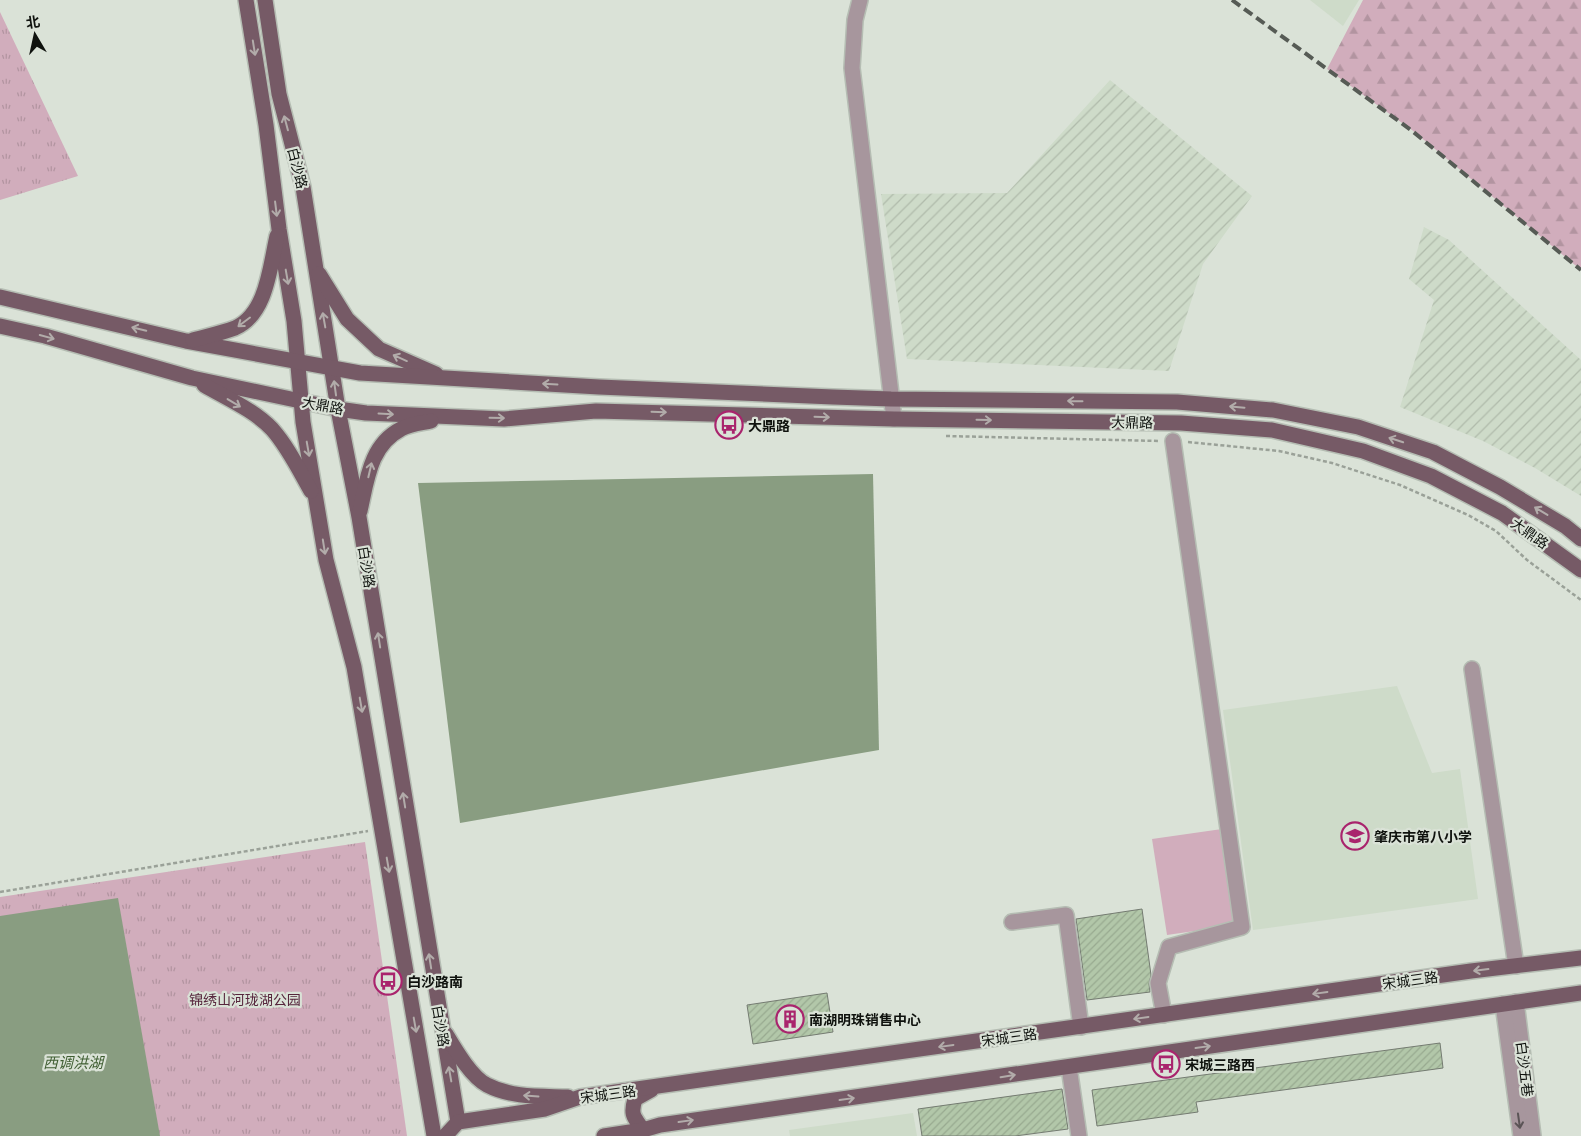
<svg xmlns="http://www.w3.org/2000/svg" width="1581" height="1136" font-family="'Noto Sans','Noto Sans SC',sans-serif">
<defs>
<pattern id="industrial-furrows" width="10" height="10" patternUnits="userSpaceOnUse" patternTransform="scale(1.25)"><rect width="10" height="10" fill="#cedbc9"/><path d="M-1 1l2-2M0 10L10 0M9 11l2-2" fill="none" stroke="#b0bbab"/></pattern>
<pattern id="grass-tufts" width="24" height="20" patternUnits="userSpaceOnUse" patternTransform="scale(1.25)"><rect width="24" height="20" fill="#d1adbc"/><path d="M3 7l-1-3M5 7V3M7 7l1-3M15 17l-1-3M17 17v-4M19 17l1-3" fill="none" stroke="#b294a0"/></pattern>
<pattern id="forest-firs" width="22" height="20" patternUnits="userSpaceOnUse" patternTransform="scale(1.25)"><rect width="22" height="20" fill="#d1adbc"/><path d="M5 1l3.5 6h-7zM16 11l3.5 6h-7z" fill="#b294a0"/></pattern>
<pattern id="building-hatch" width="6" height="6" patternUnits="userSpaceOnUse" patternTransform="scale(1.25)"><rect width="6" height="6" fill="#b2c7a9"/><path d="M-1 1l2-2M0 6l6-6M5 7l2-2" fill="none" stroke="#98aa90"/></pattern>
</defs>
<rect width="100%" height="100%" fill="#dae2d7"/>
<g fill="#cedbc9">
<path d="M1310,0h49l-16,26z"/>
<path d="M1397,686l35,87 28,-4 18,130 -225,31 -30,-220z"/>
<path d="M913,1113l4,23h-127l-1,-6z"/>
</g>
<g fill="url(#industrial-furrows)">
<path d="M1110,80l142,116 -49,68 -34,107 -262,-12 -26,-165 126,-1z"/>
<path d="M1424,227l25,13 132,120v136l-46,-28 -52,-27 -83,-34 34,-107 -25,-21z"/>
</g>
<g fill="url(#grass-tufts)">
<path d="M0,12l78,164 -78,24z"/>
<path d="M365,842l42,294h-407v-239z"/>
</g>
<path fill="url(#forest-firs)" d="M1363,0h218v270l-169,-140 -85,-61z"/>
<path fill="#d1adbc" d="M1222,829l14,96 -69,10 -15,-96z"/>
<g fill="#899d81">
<path d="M873,474l6,276 -419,73 -42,-340z"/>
<path d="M118,898l42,238h-160v-220z"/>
</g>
<g fill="url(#building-hatch)" stroke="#747b71">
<path d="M1142,909l9,66 -2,9 1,8 -63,8 -11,-81z"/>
<path d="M827,993l6,39 -80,12 -6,-39z"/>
<path d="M1440,1043l3,25 -247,34 2,10 -101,14 -5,-36z"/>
<path d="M1062,1089l6,40 -53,7h-93l-4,-27z"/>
</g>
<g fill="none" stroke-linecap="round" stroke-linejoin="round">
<g stroke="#b5bdb3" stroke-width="18">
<g id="minor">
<path d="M860,0l-5,20 -3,48 42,351"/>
<path d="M1472,669l44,297"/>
<path d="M1012,922l54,-7 15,112"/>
<path d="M1516,1002l17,134"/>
<path d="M1503,1004l18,132"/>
<path d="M1164,1015l-6,-32 11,-36 73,-20 -69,-486"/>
<path d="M1069,1067l10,69"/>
</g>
</g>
<g stroke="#b5bdb3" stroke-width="18">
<g id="major">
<path d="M246,0l20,125 13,104 15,92 9,101 23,138 28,107 80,469"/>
<path d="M265,0l14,94 24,93 35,222 21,108 99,605"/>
<path d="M319,274l28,45 32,30 57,25"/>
<path d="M0,297l186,44 174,32 239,14 234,10 58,2 286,3 96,8 85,17 75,25 67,35 65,39 16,13"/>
<path d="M0,326l45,10 147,42 146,31 28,4 138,6 92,-8 298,8 287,4 91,7 91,21 68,25 71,37 79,57"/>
<path d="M193,340c14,-4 29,-7 42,-12 32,-14 35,-62 42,-92"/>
<path d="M204,385c22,13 50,25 68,44 16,18 27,41 39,62"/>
<path d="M360,511c7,-31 10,-66 41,-82 9,-5 21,-6 30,-8"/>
<path d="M446,1034c9,15 25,43 41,51 25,13 54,11 81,12"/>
<path d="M643,1130c-9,-13 -13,-15 -8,-31l16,-9"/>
<path d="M445,1136l13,-14 87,-13 35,-12 891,-126 110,-13"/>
<path d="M604,1136l39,-6 17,-5c307,-42 614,-90 921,-132"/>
</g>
</g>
<g stroke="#9aa198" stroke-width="2.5" stroke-dasharray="4 2.5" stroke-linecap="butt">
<path d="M946,436l214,5"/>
<path d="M1188,442l91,9 53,12 68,22 68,30 28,16 31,29 54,40"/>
<path d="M0,892l368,-61"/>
</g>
<use href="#minor" stroke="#a7969d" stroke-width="15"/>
<use href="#major" stroke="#765a66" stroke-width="15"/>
<path stroke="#565b55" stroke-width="4" stroke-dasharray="10 5" stroke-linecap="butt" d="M1232,0l179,130 170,140"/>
</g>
<defs><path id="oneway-shaft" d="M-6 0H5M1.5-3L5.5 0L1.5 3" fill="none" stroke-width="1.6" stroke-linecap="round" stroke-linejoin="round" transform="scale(1.25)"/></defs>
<g stroke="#b2acaa">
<use href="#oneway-shaft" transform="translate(254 48) rotate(81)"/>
<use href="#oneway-shaft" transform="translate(286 123) rotate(-105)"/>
<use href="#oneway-shaft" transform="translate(276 209) rotate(83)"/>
<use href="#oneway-shaft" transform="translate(287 277) rotate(80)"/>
<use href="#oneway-shaft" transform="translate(324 320) rotate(-100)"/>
<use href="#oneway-shaft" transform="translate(244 322) rotate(143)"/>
<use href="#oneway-shaft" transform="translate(139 329) rotate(-166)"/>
<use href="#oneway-shaft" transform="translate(47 337) rotate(15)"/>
<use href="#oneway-shaft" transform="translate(400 358) rotate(-156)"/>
<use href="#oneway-shaft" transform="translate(550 384) rotate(-177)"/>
<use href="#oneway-shaft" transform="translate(335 388) rotate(-98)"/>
<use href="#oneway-shaft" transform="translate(1075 401) rotate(-179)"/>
<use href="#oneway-shaft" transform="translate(234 403) rotate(31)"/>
<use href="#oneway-shaft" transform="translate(1237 407) rotate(-175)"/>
<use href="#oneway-shaft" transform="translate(659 412) rotate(2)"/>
<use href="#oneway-shaft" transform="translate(386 414) rotate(3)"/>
<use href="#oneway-shaft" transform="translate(822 417) rotate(2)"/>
<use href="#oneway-shaft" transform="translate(497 418) rotate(1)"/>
<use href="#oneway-shaft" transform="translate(984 420) rotate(1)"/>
<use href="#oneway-shaft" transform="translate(1396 440) rotate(-162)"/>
<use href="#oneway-shaft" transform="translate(308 449) rotate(80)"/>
<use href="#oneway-shaft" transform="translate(370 470) rotate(-77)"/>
<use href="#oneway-shaft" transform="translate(1541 511) rotate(-149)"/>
<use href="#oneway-shaft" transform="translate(324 547) rotate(81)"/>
<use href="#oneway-shaft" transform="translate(379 640) rotate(-99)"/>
<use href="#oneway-shaft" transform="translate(361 705) rotate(80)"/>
<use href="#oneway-shaft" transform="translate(404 800) rotate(-99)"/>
<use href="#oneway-shaft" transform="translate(388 865) rotate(80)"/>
<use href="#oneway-shaft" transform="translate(430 961) rotate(-99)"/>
<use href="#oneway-shaft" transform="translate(1481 970) rotate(173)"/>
<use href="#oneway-shaft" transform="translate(1320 993) rotate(172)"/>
<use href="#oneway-shaft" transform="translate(1141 1018) rotate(172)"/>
<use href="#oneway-shaft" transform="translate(415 1025) rotate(80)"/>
<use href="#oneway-shaft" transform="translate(946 1046) rotate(172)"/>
<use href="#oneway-shaft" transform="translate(1203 1047) rotate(-8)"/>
<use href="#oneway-shaft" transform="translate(450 1074) rotate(-100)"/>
<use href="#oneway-shaft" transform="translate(1008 1076) rotate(-9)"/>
<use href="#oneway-shaft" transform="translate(531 1096) rotate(-176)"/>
<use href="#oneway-shaft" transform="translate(847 1099) rotate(-8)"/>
<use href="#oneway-shaft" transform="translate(686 1121) rotate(-8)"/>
</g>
<use stroke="#5b5456" href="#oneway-shaft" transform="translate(1519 1121) rotate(82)"/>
<defs>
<g id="bus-ring" transform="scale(1.4375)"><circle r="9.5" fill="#dae2d7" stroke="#a9246d" stroke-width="1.5"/><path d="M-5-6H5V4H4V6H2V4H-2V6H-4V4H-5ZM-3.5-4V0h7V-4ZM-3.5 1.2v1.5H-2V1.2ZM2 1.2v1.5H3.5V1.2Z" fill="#a9246d"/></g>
<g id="school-ring" transform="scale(1.4375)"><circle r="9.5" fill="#dae2d7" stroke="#a9246d" stroke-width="1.5"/><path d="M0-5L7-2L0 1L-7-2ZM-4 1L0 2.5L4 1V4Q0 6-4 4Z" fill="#a9246d"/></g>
<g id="building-ring" transform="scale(1.4375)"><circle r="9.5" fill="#dae2d7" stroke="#a9246d" stroke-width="1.5"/><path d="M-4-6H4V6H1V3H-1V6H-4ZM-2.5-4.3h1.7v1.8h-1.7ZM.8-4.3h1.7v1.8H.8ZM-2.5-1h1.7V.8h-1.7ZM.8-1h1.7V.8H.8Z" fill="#a9246d"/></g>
</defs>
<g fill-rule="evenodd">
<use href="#bus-ring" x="729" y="425"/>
<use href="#school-ring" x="1355" y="836"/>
<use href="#bus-ring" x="388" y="981"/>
<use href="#building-ring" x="790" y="1019"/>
<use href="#bus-ring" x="1166" y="1064"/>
</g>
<g text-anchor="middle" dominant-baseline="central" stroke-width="4.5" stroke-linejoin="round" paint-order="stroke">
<g font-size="14" fill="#0f120e" stroke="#dae2d7">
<text transform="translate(298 168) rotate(76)">白沙路</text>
<text transform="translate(323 405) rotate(11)">大鼎路</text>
<text transform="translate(1132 422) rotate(1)">大鼎路</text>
<text transform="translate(1530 533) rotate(35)">大鼎路</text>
<text transform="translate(367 567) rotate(81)">白沙路</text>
<text transform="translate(1410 980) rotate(-8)">宋城三路</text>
<text transform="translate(441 1026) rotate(80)">白沙路</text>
<text transform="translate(1009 1037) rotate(-8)">宋城三路</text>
<text transform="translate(1525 1069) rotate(83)">白沙五巷</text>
<text transform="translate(608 1094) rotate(-8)">宋城三路</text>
</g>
<g font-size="14" font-weight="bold" fill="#0f120e" stroke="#dae2d7" text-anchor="start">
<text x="748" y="425">大鼎路</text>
<text x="1374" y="836">肇庆市第八小学</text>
<text x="407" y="981">白沙路南</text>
<text x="809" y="1019">南湖明珠销售中心</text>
<text x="1185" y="1064">宋城三路西</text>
</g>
<g font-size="14" fill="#57263d" stroke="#dae2d7">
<text x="245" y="999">锦绣山河珑湖公园</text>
</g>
<g font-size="15" font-style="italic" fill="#3f5e32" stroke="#dae2d7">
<text x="73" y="1062">西调洪湖</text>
</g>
</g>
<g transform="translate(35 35) rotate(351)" stroke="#dae2d7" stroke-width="4" paint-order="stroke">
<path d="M0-4L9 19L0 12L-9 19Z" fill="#0f120e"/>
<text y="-8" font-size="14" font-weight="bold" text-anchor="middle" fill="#0f120e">北</text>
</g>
</svg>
